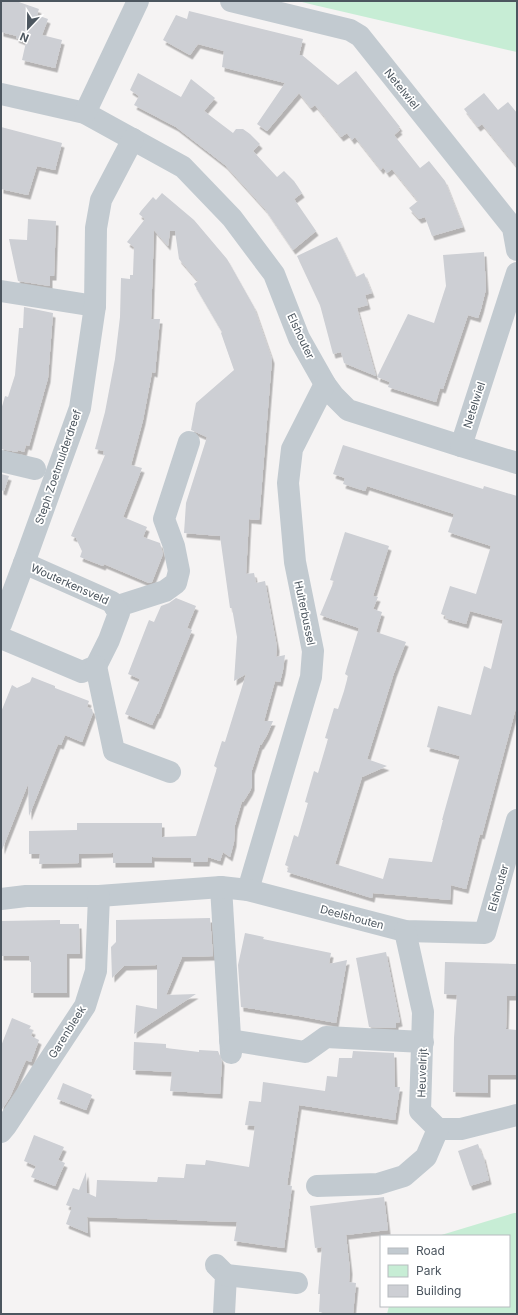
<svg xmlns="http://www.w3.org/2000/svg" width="518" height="1315" font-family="Inter,sans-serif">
<defs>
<filter id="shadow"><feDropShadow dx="2.5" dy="4.5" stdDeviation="0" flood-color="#0004"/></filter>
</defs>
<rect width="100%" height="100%" fill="#f5f3f3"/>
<g fill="#c7edd5">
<path d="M298,1h219v51l-203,-47z"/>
<path d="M514,1213h3v101h-130l2,-8h120v-70h-71z"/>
</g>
<g fill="#cdcfd4" filter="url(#shadow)">
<path d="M1,1h15l23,8 -2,6 11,4 -6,16 20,5 -7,28 -33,-8 4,-18 -10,-4 1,-2 -16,-4z"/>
<path d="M189,11l114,28 -4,16h3l36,30 18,-14 44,56 -2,1 2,2 -6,5 26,33 9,-7 16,20 18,46 -31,9 -7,-19 -6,2 -10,-11 9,-7 -26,-32 -5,4 -4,-6 -2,3 -26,-33 -3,3 -5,-7 -6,4 -26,-32 -4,3 -12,-15 -32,38 -10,-7 28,-41 -63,-16 2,-16 -26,-7 -8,11 -27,-15 13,-25 11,4z"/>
<path d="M138,73l43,24 10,-18 24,19 -11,13 29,22 3,-4h7l7,5 10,10 -7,7 24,26 7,-6 10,10 8,12 -8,6 22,32 -23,19 -28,-41 -40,-44 -49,-38 -42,-22 5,-9 -9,-6z"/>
<path d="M484,93l14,17 10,-8 9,11v54l-35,-43 -4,3 -14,-18z"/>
<path d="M1,127l61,16 -7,27 -18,-4 -9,29 -27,-6z"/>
<path d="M162,193l32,27 33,39 27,48 18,52 -13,161 -10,-1 -3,55 8,-1 2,10 9,-2 12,66 -1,10 9,-2 -2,15 -3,12 -5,-1 -11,40h9l-6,14 -6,10h-1l-8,25v16l-2,5 -7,11 -1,-1 -7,24 -1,17 -4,15 -7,-5 -3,9 -12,-4 -1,5h-16v-4l-39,-1v6h-39v-10l-34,1v9l-40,1 1,-10h-11v-23l48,-1v-7h85v14l34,-1 21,-68 -3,-2 8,-25 3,1 21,-68 -12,7 3,-44 -5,-29h-2l-10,-72 -36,-3 2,-30 21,-66 -16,-7 5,-27 38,-33 -13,-37 1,-1 -28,-48 4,-3 -19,-22 -4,-28h-5l-2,15 -14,-16 -3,89h9l-5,54 -3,-1 -9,48 -12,45 11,3 -19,49 24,10 -4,10 17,6 3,11 -11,28 -3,1 -45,-19 -1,2 -23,-9 2,-6 -6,-13 -5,-2 34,-81h-2l1,-4 -9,-2 10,-37 10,-53 5,-42 1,-39 9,1v-4h3l1,-28 -7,-5 18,-23 -6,-5 2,-3 12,-14 3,3z"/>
<path d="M28,219l28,2 -2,55h-4v10l-32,-5 -9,-42 18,1z"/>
<path d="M337,237l19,40 8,-4 8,20 -7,2 3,10 -11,3 19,68 -32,-13 -3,-11 -8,2 -13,-49 -23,-49z"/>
<path d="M484,252l2,37 -5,20 -3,9 -10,-3 -25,74 -3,-1 -4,14 -48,-15 2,-5 -13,-5 31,-63 26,9 12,-37 -3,-31z"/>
<path d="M24,307l29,6 -5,65 -19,68 -3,-1 -2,7 -6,-2 -1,2 -16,-3v-39l4,-14 3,1 7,-22 4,-47h4z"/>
<path d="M343,445l140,44 1,-3 33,10v208l-35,131 -2,-1 -14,55 -15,-4 -1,15 -77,-7 -1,5 -85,-26 2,-5 -4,-2 9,-30 4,2 10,-34 -3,-1 9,-31 4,2 10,-34 -3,-1 9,-30 4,1 6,-18 4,-15 -3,-2 14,-46 -39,-13 14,-34 -4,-1 15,-48 44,14 -16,50 5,1 -5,12 9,3 -6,20 30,10 -12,31 -27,86 20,7 -25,11 -27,87 48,15 6,-21 43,4 11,-42h-1l18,-64 -33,-9 11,-41 33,9 13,-49 7,3 12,-49 -33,-9 -4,13 -21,-6 1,-2 -5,-2 9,-28 26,8 15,-48 -43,-14 6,-18 -87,-28 -2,5 -22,-7 2,-6 -12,-4z"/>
<path d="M1,474l8,2 -5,15 -3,-1z"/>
<path d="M176,598l20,8 -9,22 5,2 -34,84h-1l-5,11 -27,-11 15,-35 -12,-5 21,-54 5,2 7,-16 8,-3z"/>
<path d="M32,677l23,9v2l34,13 -2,6 5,2 1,4 -11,29 -17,-7 -4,10 -3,-1 -29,72 -1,-32 -26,66 -1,-138 11,-27 5,3 13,-6z"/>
<path d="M210,918l3,38 -31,1 -16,38 30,-1 -62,40 2,-29 21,4v-44l-33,1 -12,12 -1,-31 5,-5v-22z"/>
<path d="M60,920v4h19l1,30h-13v39h-36v-31h-1l-1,-6h-28v-35z"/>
<path d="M245,933l19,4 -1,2 68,14 -2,11 18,-4 -11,63 -37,-7 -58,-9 -3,-42z"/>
<path d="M386,952l14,70 -4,1v5l-27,-1 -13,-69z"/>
<path d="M445,962l71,2 -1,32h-8l-1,33 11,1 -1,45h-28v18l-35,-1 1,-54 3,-43 -13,-1z"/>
<path d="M12,1018l19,8 -2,3 4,1 -2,6 8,4 -8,22 -5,-2 -16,37 -9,14v-65z"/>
<path d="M134,1042l32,2v4l33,4v-2l19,1 4,10 -2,33 -50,-3 2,-19 -39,-2z"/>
<path d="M353,1051l41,2 1,34h5l-5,33 -96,-15 -12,80 5,1 -8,62 -50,-7 3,-19 -150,-5 1,16 -22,-9 6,-17 -6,-2 7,-17 6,2 7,-18 1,21 9,4 1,-17 60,2 1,-5 26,1 2,-14 19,1 1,-5 43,7 6,-41 -10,-1 4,-24 12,1 2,-20 62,9 2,-15 10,1 2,-19h13z"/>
<path d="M63,1083l29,12 -6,15 -29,-11z"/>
<path d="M34,1135l30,12 -6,13 7,3 -10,23 -24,-9 5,-11 -12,-5z"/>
<path d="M478,1144l4,11h1l6,25 -19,6 -12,-35z"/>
<path d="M384,1197l4,33 -42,5 4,35 -1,12 7,1 -3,31 -34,-2 1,-18h-2l4,-47 -7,1 -5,-42z"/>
</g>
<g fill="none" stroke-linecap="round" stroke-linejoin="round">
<g stroke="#c2cad0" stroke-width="22">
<path d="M231,1l119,29 10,6 153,192 4,22"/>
<path d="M1,94l84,19 98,54 49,51 42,56 25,64 26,46 9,12 14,14 113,36 56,17"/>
<path d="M85,113l53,-112"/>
<path d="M1,291l94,15"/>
<path d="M461,446l56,-173"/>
<path d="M1,461l34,8"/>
<path d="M115,607l50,-16 11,-8 3,-12 -5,-25 -10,-27 25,-77"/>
<path d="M1,624l23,-61 56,-155 15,-102 1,-78 5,-28 32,-61"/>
<path d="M1,638l81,34 14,-6 13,-26 10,-27 -7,-11 -88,-39"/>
<path d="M96,666l18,85 56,21"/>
<path d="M221,887l10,166"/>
<path d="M248,890l63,-213 2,-26 -18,-89 -7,-79 4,-34 33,-65"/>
<path d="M1,899l25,-3h73l122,-9 27,3 157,41 80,2 32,-113"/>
<path d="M405,931l18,81 -3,99 18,18h23l56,-14"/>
<path d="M230,1040l75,12 21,-15 97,5"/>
<path d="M1,1132l5,-6 79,-120 11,-35 3,-75"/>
<path d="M317,1186l61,-2 26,-8 22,-19 12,-28"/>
<path d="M216,1265l10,10 -2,39"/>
<path d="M226,1275l71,8"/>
</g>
</g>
<g text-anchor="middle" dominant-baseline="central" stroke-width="3.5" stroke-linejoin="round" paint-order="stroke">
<g font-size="11" fill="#4c565f" stroke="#fff">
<text transform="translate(402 89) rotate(51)">Netelwiel</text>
<text transform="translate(301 336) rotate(65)">Elshouter</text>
<text transform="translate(474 405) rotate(-72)">Netelwiel</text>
<text transform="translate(58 467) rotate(-71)">Steph Zoetmulderdreef</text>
<text transform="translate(70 584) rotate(24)">Wouterkensveld</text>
<text transform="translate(305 613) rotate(78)">Hulterbussel</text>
<text transform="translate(498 888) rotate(-74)">Elshouter</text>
<text transform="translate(352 917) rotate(15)">Deelshouten</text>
<text transform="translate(67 1032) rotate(-58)">Garenbleek</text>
<text transform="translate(422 1073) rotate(-88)">Heuvelrijt</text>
</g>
</g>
<rect width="518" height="1315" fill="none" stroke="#4c565f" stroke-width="4"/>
<rect x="380" y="1235" width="130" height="72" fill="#ffffff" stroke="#b7bbbf"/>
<rect x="388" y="1248" width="20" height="6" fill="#c2cad0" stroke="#b7bbbf"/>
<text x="416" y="1255" font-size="12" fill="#4c565f">Road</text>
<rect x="388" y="1265" width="20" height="12" fill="#c7edd5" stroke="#b7bbbf"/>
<text x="416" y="1275" font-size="12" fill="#4c565f">Park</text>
<rect x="388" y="1285" width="20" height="12" fill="#cdcfd4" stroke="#b7bbbf"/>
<text x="416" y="1295" font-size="12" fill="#4c565f">Building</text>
<g transform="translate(28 28) rotate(202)" stroke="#ffffff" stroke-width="3" paint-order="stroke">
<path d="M0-3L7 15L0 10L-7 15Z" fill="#4c565f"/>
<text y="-6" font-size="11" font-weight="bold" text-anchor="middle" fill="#4c565f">N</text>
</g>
</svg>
